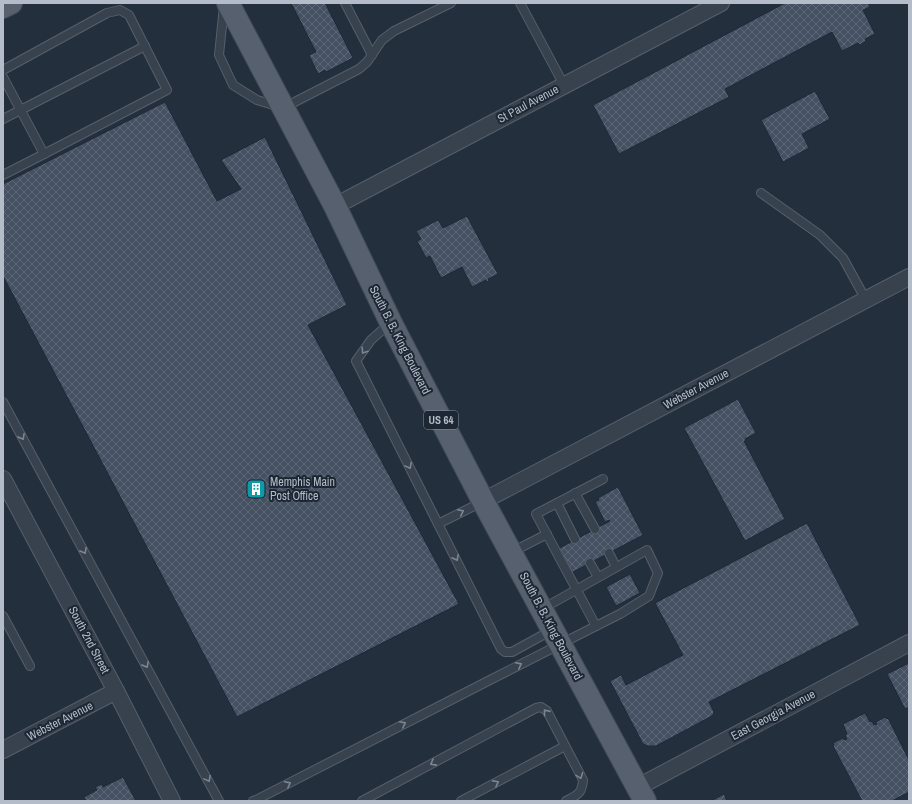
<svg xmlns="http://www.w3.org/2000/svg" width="912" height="804" font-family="'Archivo Narrow',sans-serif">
<defs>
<pattern id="building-cross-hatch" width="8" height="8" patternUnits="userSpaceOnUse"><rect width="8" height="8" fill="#455162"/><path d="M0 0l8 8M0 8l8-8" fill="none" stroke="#5d6877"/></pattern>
</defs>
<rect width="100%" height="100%" fill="#242f3e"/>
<g fill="url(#building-cross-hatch)" stroke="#1f2835">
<path d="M291,3h34l28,55 -27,14 -1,-2 -7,4 -9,-19 7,-3z"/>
<path d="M785,3h83l2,4 -7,3 12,24 -10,5 1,2 -6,4 -2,-2 -16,8 -10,-19 -107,57 4,8 -110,57 -26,-49z"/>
<path d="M815,91l15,28 -28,15 7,14 -26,14 -22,-42z"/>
<path d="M165,102l52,99 24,-12 -20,-29 44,-23 82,168 -39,20 151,279 -222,113 -234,-441v-92z"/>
<path d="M467,216l31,58 -10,5 1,2 -2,1 -1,-2 -14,7 -10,-20 -21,11 -11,-22 -4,2 -9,-17 4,-2 -5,-8 22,-11 5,8z"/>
<path d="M738,399l18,34 -11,6 1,2h-2l41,78 -40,22 -61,-113z"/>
<path d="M618,487l25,48 -72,38 -13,-24 52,-28 -1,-1 -4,2 -10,-20 4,-2 -1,-2z"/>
<path d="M807,523l53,102 -151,77 5,10 -1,3 -3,2 -54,29h-8l-5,-2 -33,-63 11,-6 5,10 57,-30 -28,-52z"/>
<path d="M630,574l10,19 -24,13 -10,-19z"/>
<path d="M909,663v44l-4,2 -18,-35z"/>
<path d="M865,713l5,9 2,-1 2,4 3,-1 -1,-2 9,-5 2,2 1,-1 21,42v32l-17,9h-30l-29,-55 1,-1 -1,-2 10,-5 1,2 3,-1 -2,-4 2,-1 -4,-10z"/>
<path d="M123,777l13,24h-50l-2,-4 13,-7 -2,-3 7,-3 1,3z"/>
<path d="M724,794l3,7h-16z"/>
</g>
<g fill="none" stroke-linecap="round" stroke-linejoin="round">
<g stroke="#565f6c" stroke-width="10">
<g id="service">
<path d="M345,3l27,52"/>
<path d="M520,3l44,82"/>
<path d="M224,6l-5,49 14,30 24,15 26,8 76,-39 8,-7 15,-22 12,-9 57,-28"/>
<path d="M3,70l104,-57 13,-3 9,5 38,75 -123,64 -41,-77"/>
<path d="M3,119l142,-73"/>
<path d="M3,175l41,-21"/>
<path d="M761,193l59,42 23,23 23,42"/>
<path d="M390,323l-19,17 -15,21 145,288 4,3h7l40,-22"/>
<path d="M3,402l216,399"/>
<path d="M575,493l20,36"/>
<path d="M557,503l18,36"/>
<path d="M438,524l44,-22"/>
<path d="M512,552l35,-18"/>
<path d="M609,553l7,14"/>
<path d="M590,563l8,14"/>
<path d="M542,609l105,-59 11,23 -9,23 -29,18 -24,12 -60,-112 67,-35"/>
<path d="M3,616l27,50"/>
<path d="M253,801l3,-1 234,-120 106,-54"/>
<path d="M362,801l174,-93 5,-1 6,4 36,69c-1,14 -6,15 -17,21"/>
<path d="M461,801l104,-55"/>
</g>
</g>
<g stroke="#565f6c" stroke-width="18">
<g id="minor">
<path d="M335,206l386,-203"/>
<path d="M3,479l113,212 56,110"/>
<path d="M483,501l426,-224"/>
<path d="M3,750l113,-59"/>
<path d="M638,787l271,-144"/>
</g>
</g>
<g stroke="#414a57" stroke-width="24">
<g id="primary">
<path d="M228,3l107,203 56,117 92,178 162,300"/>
<path d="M3,7l8,-4"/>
</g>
</g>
<use href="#service" stroke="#38414e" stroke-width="8"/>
<use href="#minor" stroke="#38414e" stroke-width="16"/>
<use href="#primary" stroke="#56606e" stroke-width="22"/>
</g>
<defs><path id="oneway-chevron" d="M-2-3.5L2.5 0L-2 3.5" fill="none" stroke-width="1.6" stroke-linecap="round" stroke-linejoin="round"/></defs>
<g stroke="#7c8592">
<use href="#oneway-chevron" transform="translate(364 351) rotate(124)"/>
<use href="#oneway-chevron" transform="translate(22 437) rotate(61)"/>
<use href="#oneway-chevron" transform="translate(409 466) rotate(62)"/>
<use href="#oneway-chevron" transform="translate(461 512) rotate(-26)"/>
<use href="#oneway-chevron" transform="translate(84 551) rotate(61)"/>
<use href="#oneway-chevron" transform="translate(456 558) rotate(63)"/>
<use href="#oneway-chevron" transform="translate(146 665) rotate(61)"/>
<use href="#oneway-chevron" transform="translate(519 665) rotate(-27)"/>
<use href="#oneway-chevron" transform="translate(546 712) rotate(-129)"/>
<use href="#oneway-chevron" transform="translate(403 724) rotate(-27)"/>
<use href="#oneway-chevron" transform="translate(433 763) rotate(152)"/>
<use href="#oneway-chevron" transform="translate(580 776) rotate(69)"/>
<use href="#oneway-chevron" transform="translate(208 779) rotate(62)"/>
<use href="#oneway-chevron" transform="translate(496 783) rotate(-28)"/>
<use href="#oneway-chevron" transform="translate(288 784) rotate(-27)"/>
</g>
<defs>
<g id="building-square" transform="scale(1)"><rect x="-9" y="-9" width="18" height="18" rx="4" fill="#0f9aa8" stroke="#1d2633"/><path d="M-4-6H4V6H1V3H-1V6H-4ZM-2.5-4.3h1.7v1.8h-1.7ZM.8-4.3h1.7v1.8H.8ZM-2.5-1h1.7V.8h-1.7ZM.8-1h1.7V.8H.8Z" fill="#fff"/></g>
</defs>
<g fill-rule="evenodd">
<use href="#building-square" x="256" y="489"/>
</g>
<g text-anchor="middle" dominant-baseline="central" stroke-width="4" stroke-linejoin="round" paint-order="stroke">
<rect fill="#1d2633" stroke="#878f9c" stroke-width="1" x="424" y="411" width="34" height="18" rx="3"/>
<g font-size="11" font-weight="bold" fill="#b4bcc9">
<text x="441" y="420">US 64</text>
</g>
<g font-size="12" fill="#b4bcc9" stroke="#1d2633">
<text transform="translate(528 104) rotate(-28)">St Paul Avenue</text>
<text transform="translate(400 340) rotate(63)">South B. B. King Boulevard</text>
<text transform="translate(696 389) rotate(-28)">Webster Avenue</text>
<text transform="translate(551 626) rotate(62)">South B. B. King Boulevard</text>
<text transform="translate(89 640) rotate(62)">South 2nd Street</text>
<text transform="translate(773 715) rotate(-28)">East Georgia Avenue</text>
<text transform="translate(60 721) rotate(-27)">Webster Avenue</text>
</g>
<g font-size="12" fill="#b4bcc9" stroke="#1d2633" text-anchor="start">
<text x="270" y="482">Memphis Main<tspan x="270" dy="14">Post Office</tspan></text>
</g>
</g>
<rect width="912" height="804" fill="none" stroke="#b4bcc9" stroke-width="8"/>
</svg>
